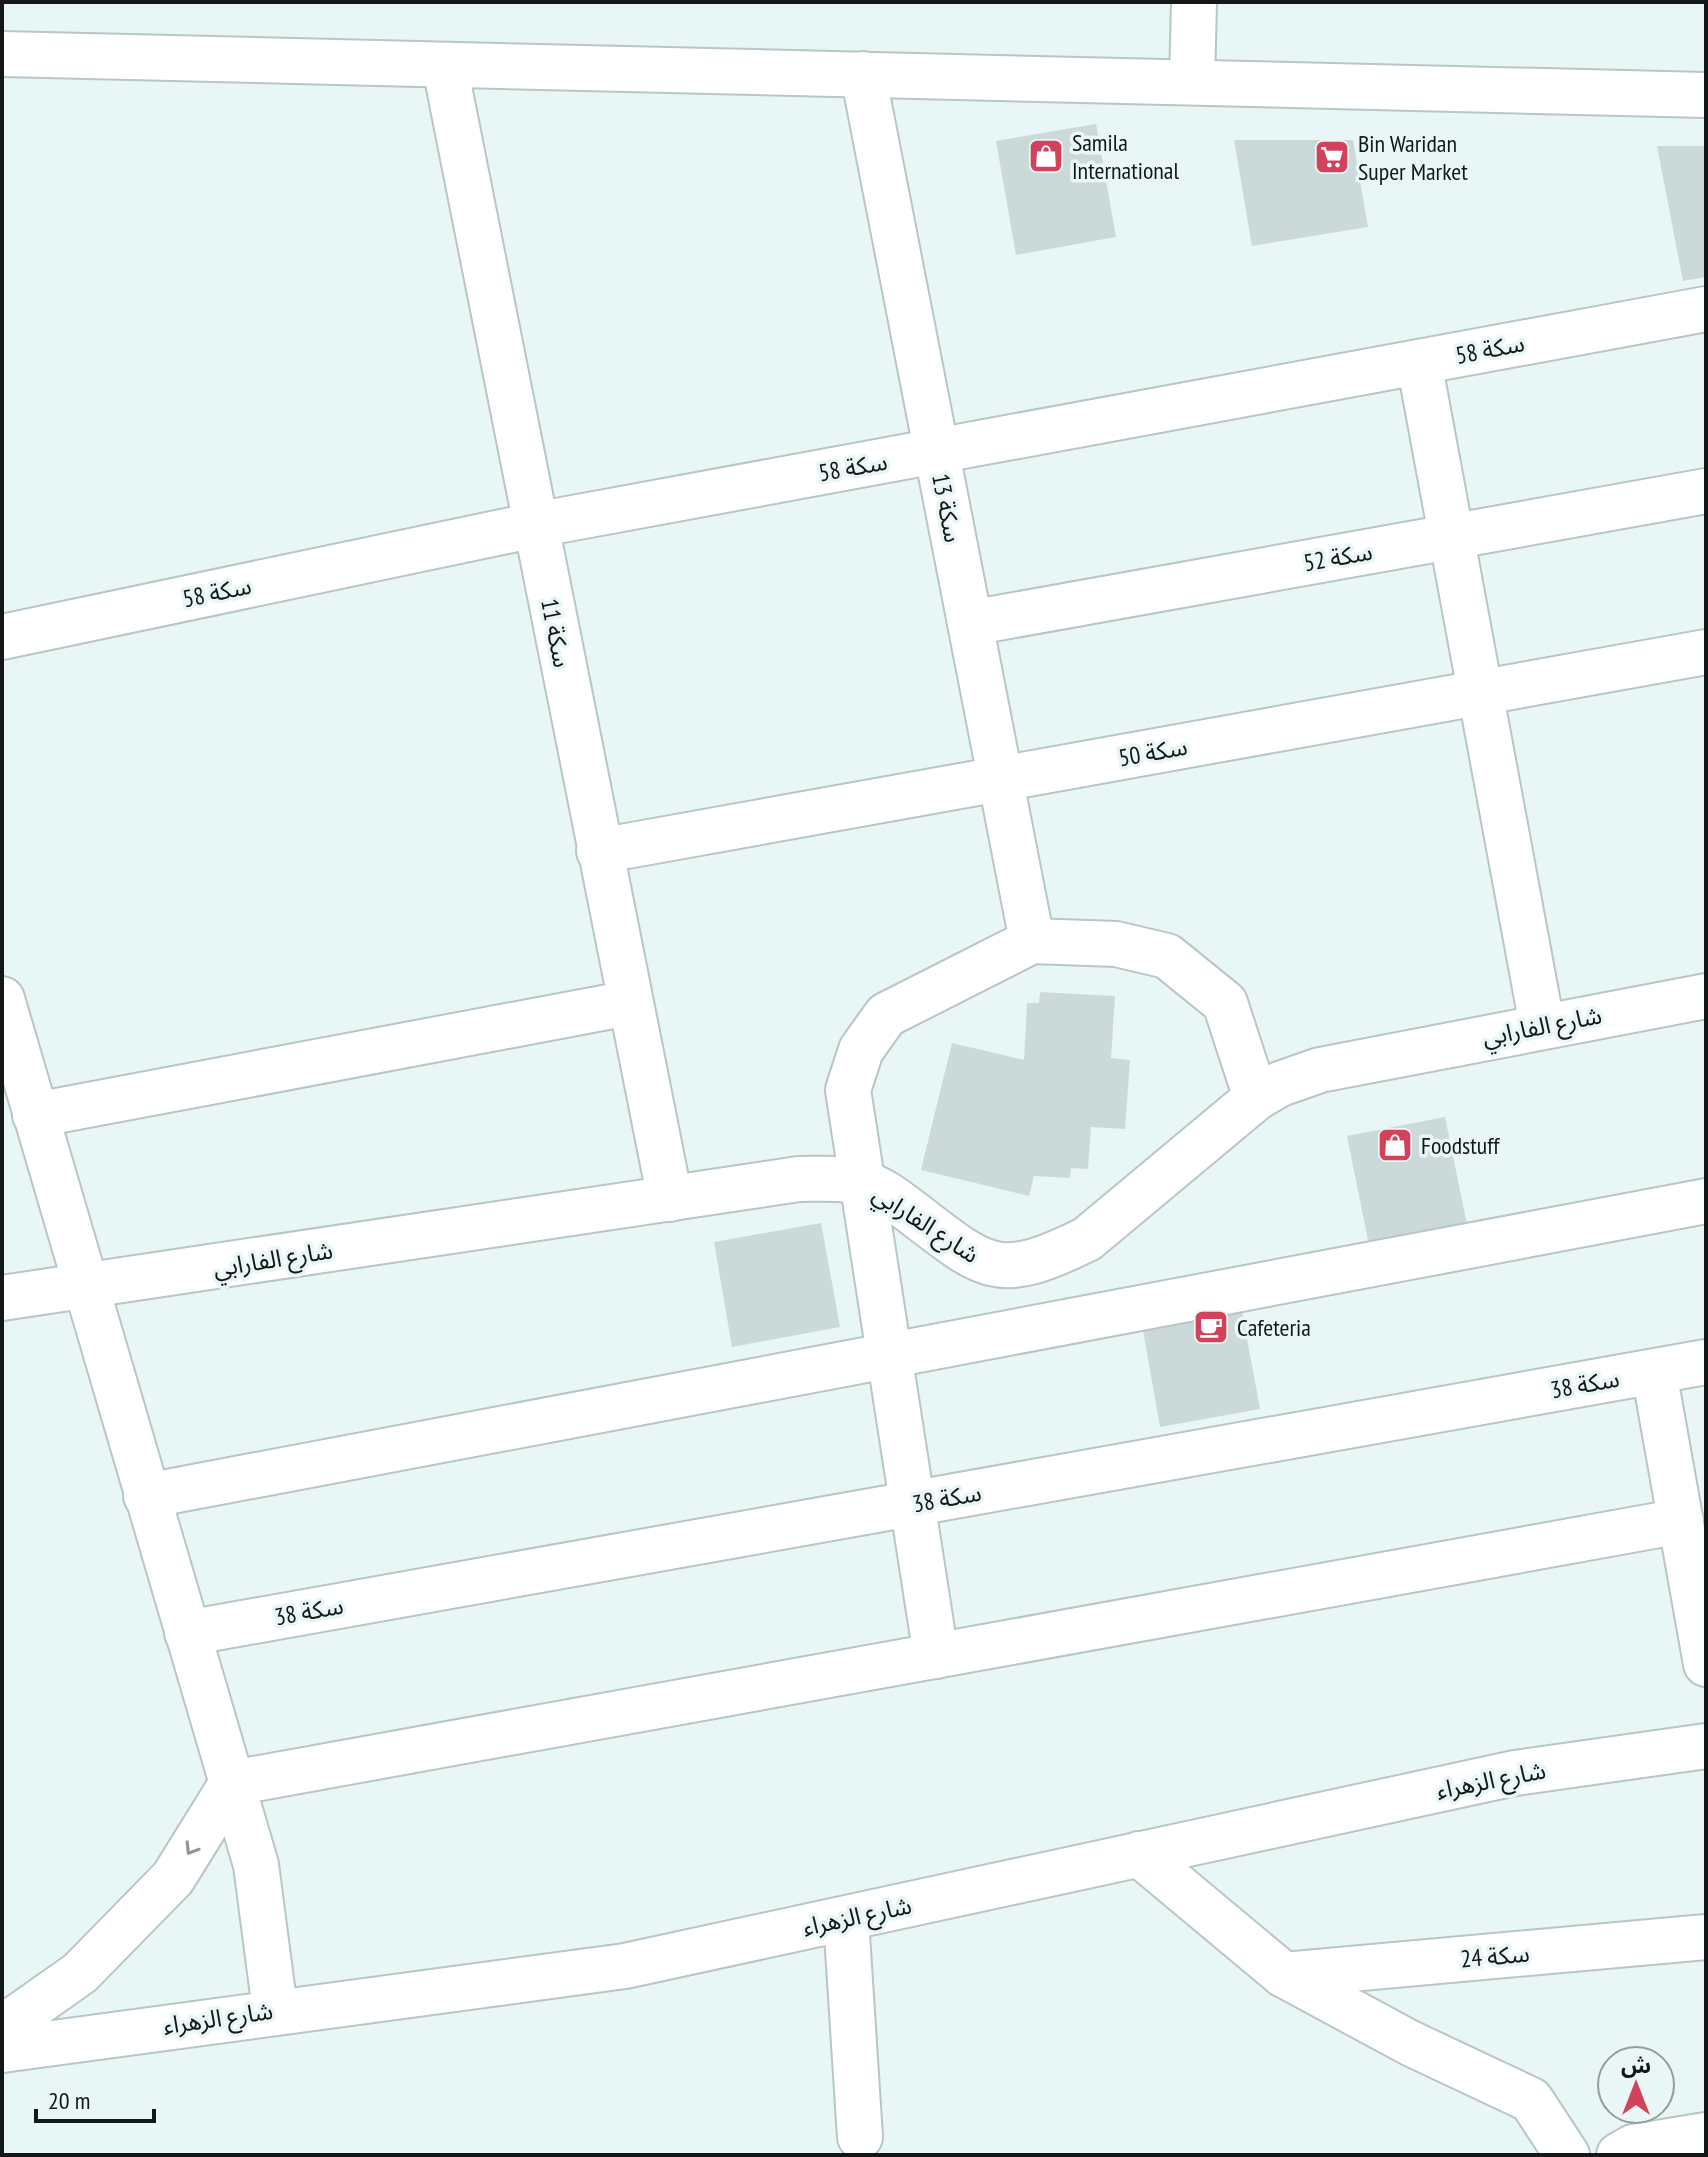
<svg xmlns="http://www.w3.org/2000/svg" width="1708" height="2157" font-family="'PT Sans Narrow','Noto Sans Arabic',sans-serif">
<rect width="100%" height="100%" fill="#e8f6f6"/>
<g fill="#ccd9d9">
<path d="M1096,124l20,113 -100,18 -20,-114z"/>
<path d="M1234,140h119l15,87 -116,19z"/>
<path d="M1657,146h49v131l-23,4z"/>
<path d="M1040,992l75,4 -4,62 19,2 -5,69 -34,-2 -3,42 -17,-1 -1,10 -36,-2 -5,20 -108,-26 31,-127 72,17 3,-57h12z"/>
<path d="M1445,1117l22,108 -98,20 -22,-109z"/>
<path d="M821,1223l19,104 -108,20 -18,-105z"/>
<path d="M1240,1301l20,108 -100,18 -19,-108z"/>
</g>
<g fill="none" stroke-linecap="round" stroke-linejoin="round">
<g stroke="#b8c6c5" stroke-width="48">
<g id="minor">
<path d="M2,54l1704,41"/>
<path d="M445,67l225,1132"/>
<path d="M863,74l169,867"/>
<path d="M1192,82l2,-80"/>
<path d="M1419,362l123,663"/>
<path d="M970,623l736,-132"/>
<path d="M2,637l533,-112 1171,-216"/>
<path d="M599,851l1107,-199"/>
<path d="M2,999l254,866 19,145"/>
<path d="M35,1115l594,-112"/>
<path d="M2,1298l797,-119c22,0 46,-2 67,5 18,6 32,18 47,29 74,57 85,70 174,26l169,-141 24,-14 40,-14 386,-74"/>
<path d="M1654,1372l52,292"/>
<path d="M146,1496l1560,-295"/>
<path d="M187,1633l1519,-271"/>
<path d="M936,1656l-88,-566 13,-40 25,-35 146,-74 84,3 51,12 58,47 31,95"/>
<path d="M1139,1854l145,121 126,68 121,57 36,55"/>
<path d="M846,1919l14,218"/>
<path d="M1284,1975l422,-38"/>
<path d="M2,2028l78,-55 93,-95 59,-95 1449,-262"/>
<path d="M2,2050l623,-84 890,-193 191,-27"/>
<path d="M1619,2155l14,-8 73,-12"/>
</g>
</g>
<use href="#minor" stroke="#fff" stroke-width="44"/>
</g>
<defs><path id="oneway-chevron" d="M-2-3.5L2.5 0L-2 3.5" fill="none" stroke-width="1.6" stroke-linecap="round" stroke-linejoin="round" transform="scale(2)"/></defs>
<use stroke="#959797" href="#oneway-chevron" transform="translate(191 1849) rotate(122)"/>
<defs>
<g id="shop-square" transform="scale(1.8)"><rect x="-9" y="-9" width="18" height="18" rx="4" fill="#d2425b" stroke="#e8f6f6"/><path d="M-5-2.5h2.3a2.7 3.5 0 0 1 5.4 0H5L5.5 6h-11ZM-1.5-2.5h3a1.5 2.3 0 0 0-3 0Z" fill="#fff"/></g>
<g id="supermarket-square" transform="scale(1.8)"><rect x="-9" y="-9" width="18" height="18" rx="4" fill="#d2425b" stroke="#e8f6f6"/><path d="M-6-5.5h2.5l.6 2H6L4.5 2H-2.5L-4.4-4H-6ZM-1.5 3.2a1.3 1.3 0 1 0 .1 0ZM3 3.2a1.3 1.3 0 1 0 .1 0Z" fill="#fff"/></g>
<g id="cafe-square" transform="scale(1.8)"><rect x="-9" y="-9" width="18" height="18" rx="4" fill="#d2425b" stroke="#e8f6f6"/><path d="M-5.5-4.5H6V0H3Q3 3.5 0 3.5H-2.5Q-5.5 3.5-5.5 0ZM3-3.2v2h1.7v-2ZM-6 4.5H4V6H-6Z" fill="#fff"/></g>
</defs>
<g fill-rule="evenodd">
<use href="#shop-square" x="1046" y="156"/>
<use href="#supermarket-square" x="1332" y="157"/>
<use href="#shop-square" x="1395" y="1145"/>
<use href="#cafe-square" x="1211" y="1327"/>
</g>
<g text-anchor="middle" dominant-baseline="central" stroke-width="7" stroke-linejoin="round" paint-order="stroke">
<g font-size="24" fill="#131717" stroke="#e8f6f6" text-anchor="start">
<text x="1072" y="142">Samila<tspan x="1072" dy="28">International</tspan></text>
<text x="1358" y="143">Bin Waridan<tspan x="1358" dy="28">Super Market</tspan></text>
<text x="1421" y="1145">Foodstuff</text>
<text x="1237" y="1327">Cafeteria</text>
</g>
<g font-size="24" fill="#131717" stroke="#e8f6f6">
<text transform="translate(1490 349) rotate(-11)">سكة 58</text>
<text transform="translate(853 467) rotate(-10)">سكة 58</text>
<text transform="translate(947 508) rotate(79)">سكة 13</text>
<text transform="translate(1338 557) rotate(-10)">سكة 52</text>
<text transform="translate(217 592) rotate(-12)">سكة 58</text>
<text transform="translate(556 633) rotate(79)">سكة 11</text>
<text transform="translate(1153 752) rotate(-10)">سكة 50</text>
<text transform="translate(1542 1026) rotate(-11)">شارع الفارابي</text>
<text transform="translate(926 1224) rotate(33)">شارع الفارابي</text>
<text transform="translate(273 1259) rotate(-9)">شارع الفارابي</text>
<text transform="translate(1585 1384) rotate(-10)">سكة 38</text>
<text transform="translate(947 1498) rotate(-10)">سكة 38</text>
<text transform="translate(309 1611) rotate(-10)">سكة 38</text>
<text transform="translate(1491 1780) rotate(-11)">شارع الزهراء</text>
<text transform="translate(857 1916) rotate(-12)">شارع الزهراء</text>
<text transform="translate(1495 1956) rotate(-5)">سكة 24</text>
<text transform="translate(218 2018) rotate(-8)">شارع الزهراء</text>
</g>
</g>
<rect width="1708" height="2157" fill="none" stroke="#131717" stroke-width="8"/>
<g transform="translate(1636 2085)"><circle r="38" fill="#e8f6f6" stroke="#939d9d" stroke-width="2"/>
<path d="M0-6L14 30L0 20L-14 30Z" fill="#d2425b"/>
<text y="-12" font-size="22" font-weight="bold" text-anchor="middle" fill="#131717">ش</text>
</g>
<path d="M36 2109v12h118v-12" fill="none" stroke="#131717" stroke-width="4"/>
<text x="48" y="2109" font-size="24" fill="#131717" stroke="#e8f6f6" stroke-width="6" paint-order="stroke">20 m</text>
</svg>
